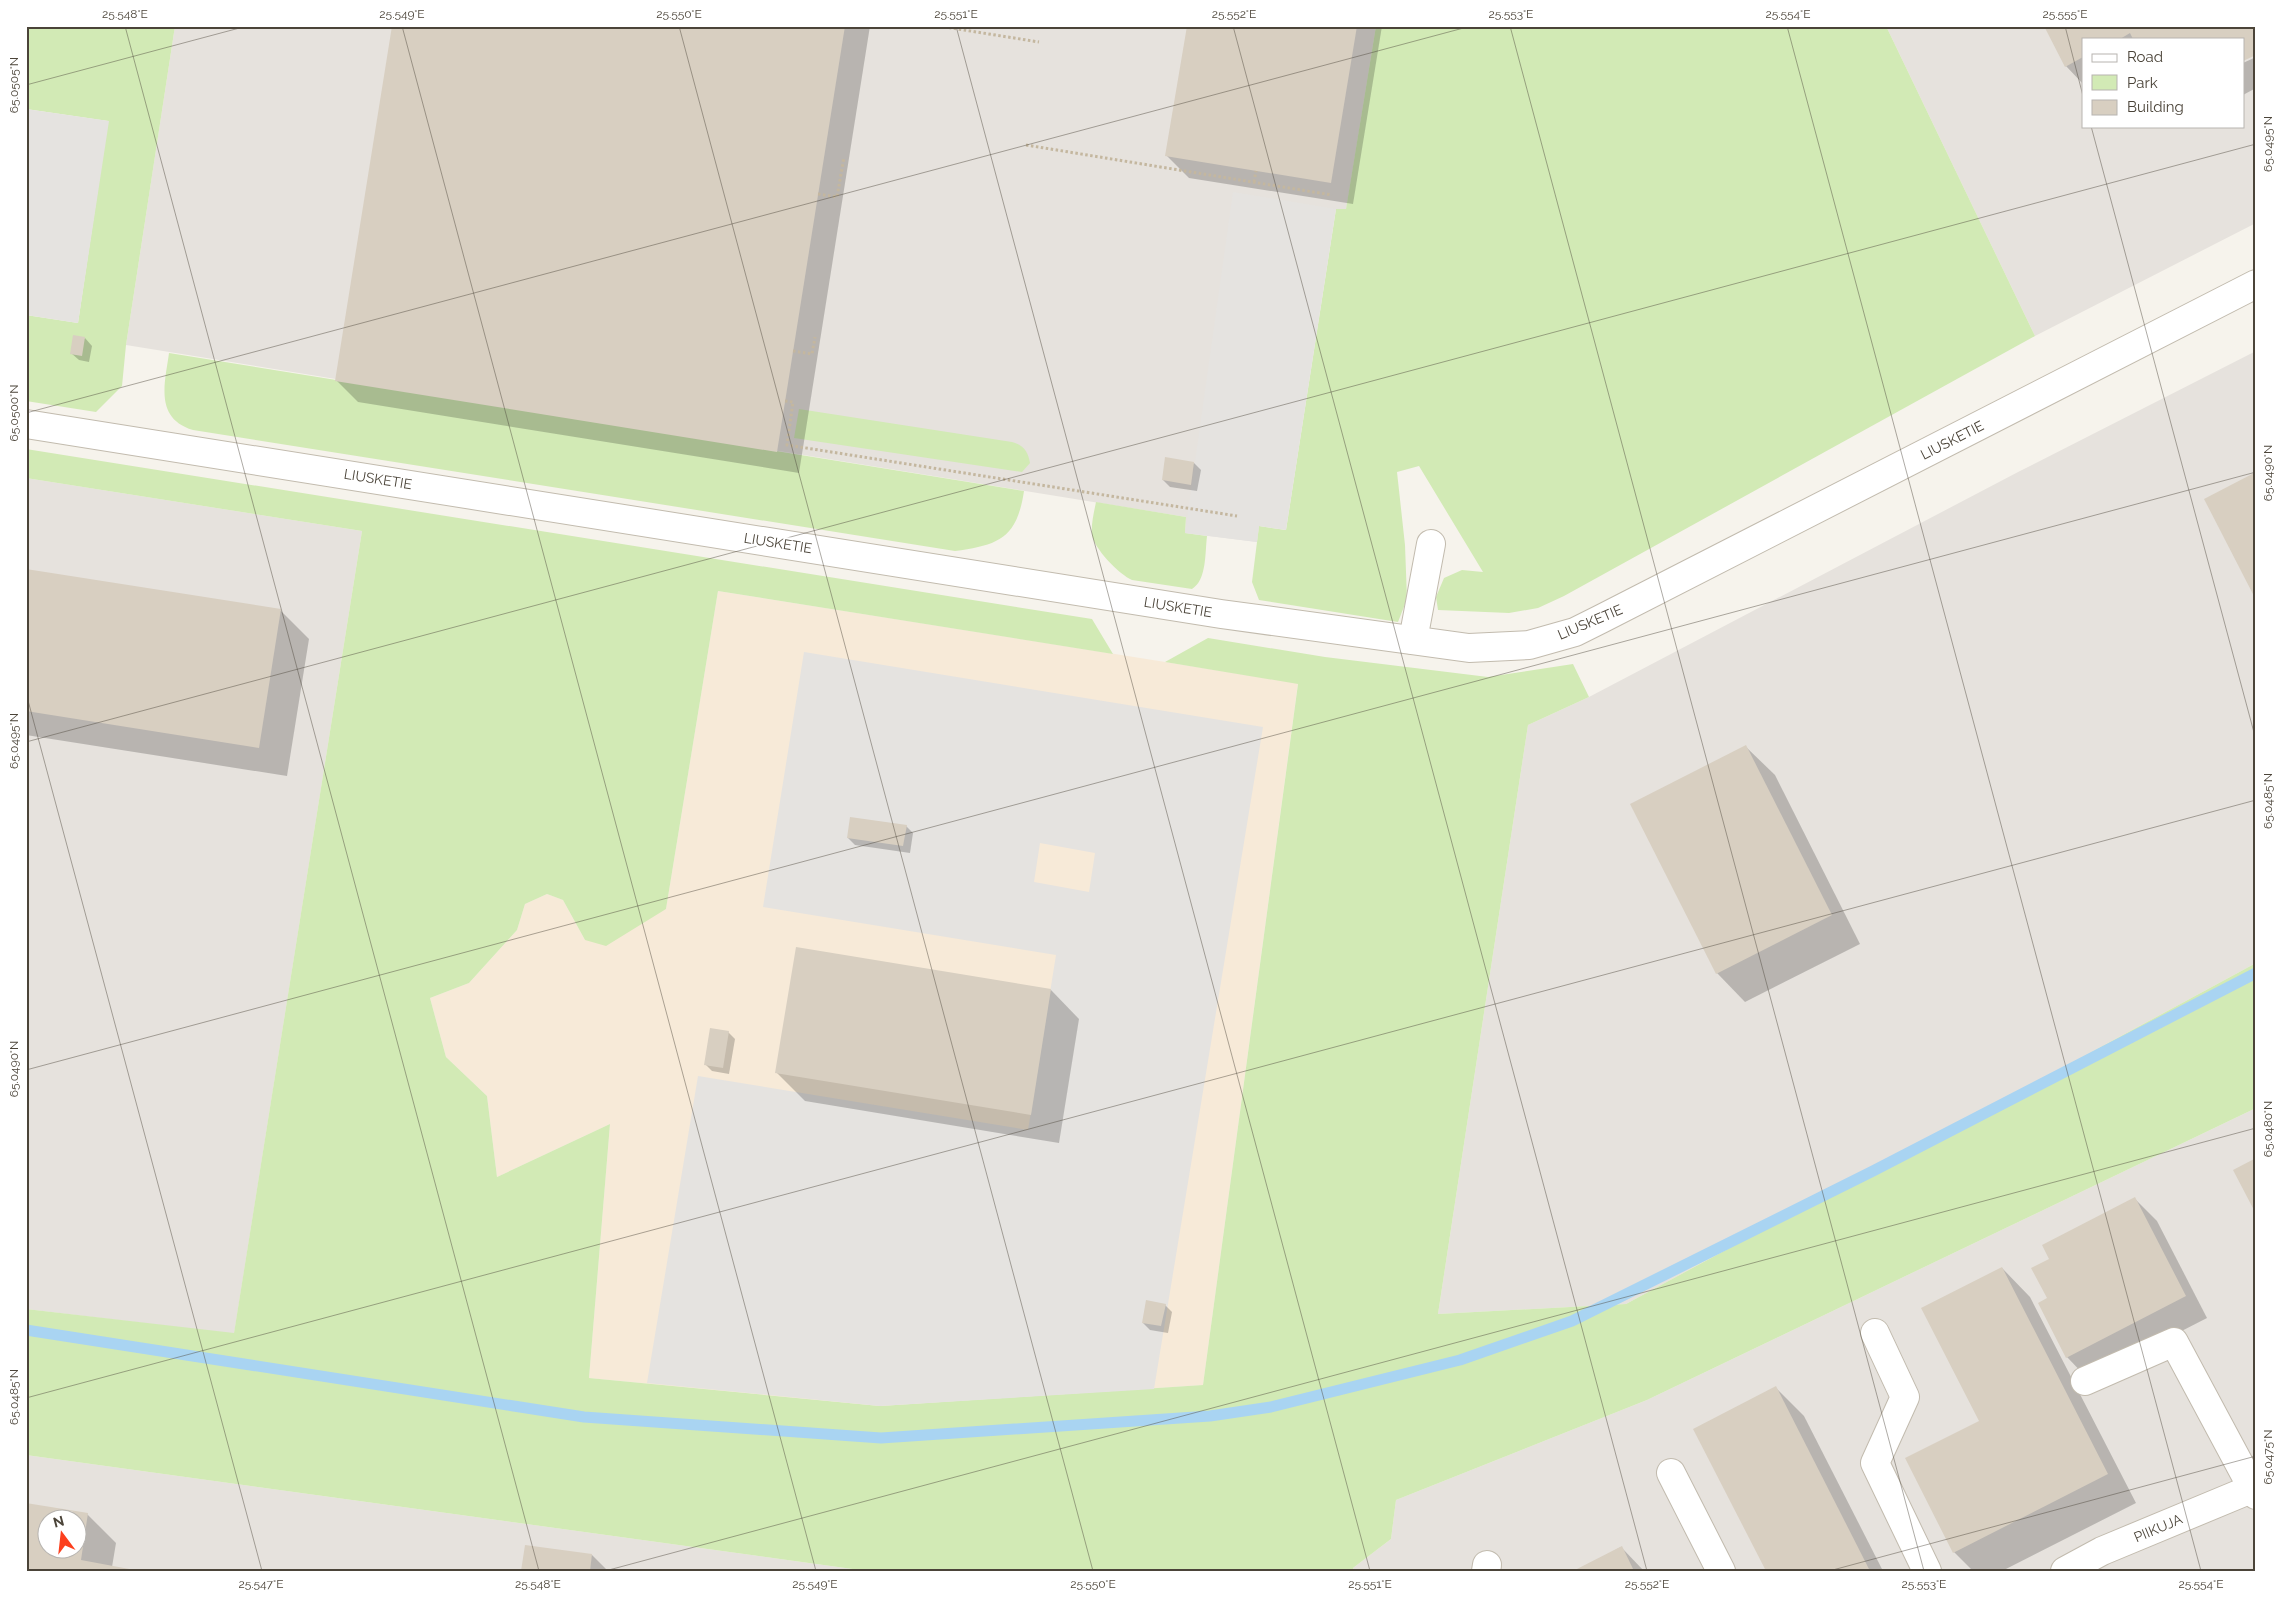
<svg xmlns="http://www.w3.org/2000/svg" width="2282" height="1597" font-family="Raleway,sans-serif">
<rect width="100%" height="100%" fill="#f6f3ec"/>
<path fill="#f7ead8" d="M718,591l580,92 -95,702 -323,21 -291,-28 21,-254 -113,53 -10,-81 -41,-39 -16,-59 39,-15 48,-53 8,-26 22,-10 16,6 22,40 81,-31z"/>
<g fill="#e6e2dd" fill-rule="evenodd">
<path d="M175,26h1201l-30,184 -10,-1 -77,317 -2,16 -72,-9 1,-16 -1060,-172z"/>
<path d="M1886,26h370v197l-221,113zM2083,39h160v87h-160z"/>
<path d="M2256,351v612l-630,341 -188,10 90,-589 61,-28 431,-226z"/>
<path d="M26,478l336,53 -128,803 -208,-25z"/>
<path d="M2256,1108v463h-902l-1,-3 38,-29 5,-39 251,-100z"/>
<path d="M26,1455l841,116h-841zM48,1520h30v30h-30z"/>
</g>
<g fill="#d2eab5">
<path d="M26,26h149l-49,319 -4,41 -26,26 -70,-11v-86l52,8 30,-202 -82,-12z"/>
<path d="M1376,26h510l149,310 -471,260 -26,12 -29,5 -71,-3 -2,-13 8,-19 18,-8 21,2 -64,-106 -22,6 8,73 2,54 -9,23 -139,-22 -7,-18 7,-56 27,4 50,-321h10z"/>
<path d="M169,353l855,138c-7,47 -25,54 -69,60l-762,-121c-39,-12 -28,-47 -24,-77z"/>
<path d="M799,409l213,33c12,3 16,10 18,21l-8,9 -228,-34z"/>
<path d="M26,449l1066,170 21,35 -395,-63 -52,318 -60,37 -21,-6 -22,-40 -16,-6 -22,10 -8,26 -48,53 -39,15 16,59 41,39 10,81 113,-53 -21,254 291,28 323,-21 95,-701 -133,-22 43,-24 117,19 163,20 85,-13 16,33 -61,28 -90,589 188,-10 630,-341v145l-609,292 -251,100 -5,39 -38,29 1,3h-487l-841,-116v-146l208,24 128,-802 -336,-53z"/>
<path d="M1096,502l90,15 -1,16 22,3c-2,16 0,44 -15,53l-60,-9c-12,-5 -39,-32 -40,-46 -1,-10 2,-22 4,-32z"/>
</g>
<g fill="#e5e3e0" fill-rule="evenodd">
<path d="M26,109l83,12 -31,202 -52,-8z"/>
<path d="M1233,192l103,17 -50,321 -27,-4 -2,16 -72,-9z"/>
<path d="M804,652l459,75 -109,662 -274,17 -233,-23 51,-307 330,54 28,-175 -293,-48zM1040,843l55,10 -6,39 -55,-10z"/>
</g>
<g fill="#0003" fill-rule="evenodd">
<path d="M393,26h477l-71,447 -441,-71 -22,-22z"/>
<path d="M1188,26h194l-29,178 -164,-26 -22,-22z"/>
<path d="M2045,26l198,13h-160v45l-17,-18z"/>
<path d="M2256,57v31l-13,7v-32z"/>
<path d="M85,338l7,8 -3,16 -10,-2 -8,-7z"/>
<path d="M1194,463l7,7 -4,21 -27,-4 -7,-7z"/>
<path d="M26,570l254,40 29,29 -22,137 -261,-41z"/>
<path d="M1746,747l29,28 85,169 -115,58 -28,-29z"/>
<path d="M906,826l7,7 -3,20 -55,-8 -7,-7z"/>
<path d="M1051,990l28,29 -20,124 -254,-42 -28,-28z"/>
<path d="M728,1032l7,7 -6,35 -17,-3 -7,-7z"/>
<path d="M2135,1199l22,22 50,97 -119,61 -21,-22 -16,-97z"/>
<path d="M2002,1268l28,29 106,206 -134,68h-29l-19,-19 26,-130z"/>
<path d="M1165,1305l7,7 -4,21 -18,-3 -7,-7z"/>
<path d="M1776,1388l28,28 79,155h-116z"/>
<path d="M26,1505l61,9 29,29 -4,24 27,4h-113zM48,1520h30v30h-30z"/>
<path d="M1621,1547l23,24h-68z"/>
<path d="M592,1555l16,16h-86z"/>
</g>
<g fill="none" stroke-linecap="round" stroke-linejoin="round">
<path stroke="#a9d4f2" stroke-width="11" d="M26,1330l558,87 297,21 329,-22 61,-9 189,-47 112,-39 301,-150 383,-198"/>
</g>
<g fill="#d8cfc1" fill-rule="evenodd">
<path d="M392,26h453l-68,426 -442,-71z"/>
<path d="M1187,26h170l-26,157 -166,-27z"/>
<path d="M2044,26h212v29l-13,6v-22h-110l-3,-6 -10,6h-37v18l-18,10z"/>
<path d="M73,335l12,2 -3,19 -12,-2z"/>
<path d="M1165,457l29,5 -3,23 -29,-5z"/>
<path d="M2256,472v128l-52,-101z"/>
<path d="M26,569l255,40 -22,139 -233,-37z"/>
<path d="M1746,745l86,170 -116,59 -86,-170z"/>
<path d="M850,817l57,8 -4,21 -56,-8z"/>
<path d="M796,947l255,42 -20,126 -256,-42z"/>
<path d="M710,1028l19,3 -6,37 -19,-3z"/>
<path d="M2256,1158v56l-23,-44z"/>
<path d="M2135,1197l51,99 -120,62 -28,-55 9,-5 -16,-30 18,-9 -7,-14z"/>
<path d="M2002,1267l106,207 -155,79 -48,-95 74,-37 -58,-113z"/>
<path d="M1146,1300l20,4 -5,22 -19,-3z"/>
<path d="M1776,1386l94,185h-104l-73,-142z"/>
<path d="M26,1503l62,10 -7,47 59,11h-114zM48,1520h30v30h-30z"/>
<path d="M525,1545l67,9 -2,17h-69z"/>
<path d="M1622,1546l12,25h-61z"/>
</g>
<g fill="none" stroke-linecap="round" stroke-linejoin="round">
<g stroke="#c2bbae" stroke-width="30">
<g id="minor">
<path d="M26,424l1195,190 248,34 60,-3 46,-13 26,-13 655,-335"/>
<path d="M1413,640l18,-96"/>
<path d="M1875,1333l30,64 -30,66 52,108"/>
<path d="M2085,1381l89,-39 82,153"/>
<path d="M1671,1473l50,98"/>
<path d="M1486,1571l1,-6"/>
<path d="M2065,1571l37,-20 154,-64"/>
</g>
</g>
<g stroke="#c4b79f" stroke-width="3" stroke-dasharray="2.5 2.5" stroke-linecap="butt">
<path d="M939,26l100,16"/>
<path d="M1026,145l306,50"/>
<path d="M1254,182l2,-11"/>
<path d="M818,194l19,3 7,-40"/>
<path d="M793,351l19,3 3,-17"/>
<path d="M785,401l8,1 -6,43 450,71"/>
</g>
<use href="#minor" stroke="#fff" stroke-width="28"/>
</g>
<path fill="none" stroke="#4b4439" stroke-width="1" stroke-opacity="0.45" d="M125,26l414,1545M402,26l414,1545M679,26l414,1545M956,26l414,1545M1233,26l414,1545M1510,26l414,1545M1787,26l414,1545M2065,26l18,70M26,85l221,-59M2091,126l165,614M26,413l1445,-387M26,693l236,878M26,742l2230,-598M26,1070l2230,-598M26,1398l2230,-598M605,1571l1651,-443M1829,1571l427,-115"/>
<g text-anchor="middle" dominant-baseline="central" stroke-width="4.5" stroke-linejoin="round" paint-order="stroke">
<g font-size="14" fill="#4b4439" stroke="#fff">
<text transform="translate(1952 440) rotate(-27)">LIUSKETIE</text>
<text transform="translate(378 479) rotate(9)">LIUSKETIE</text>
<text transform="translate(778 543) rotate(9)">LIUSKETIE</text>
<text transform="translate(1178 607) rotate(9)">LIUSKETIE</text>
<text transform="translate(1590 622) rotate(-23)">LIUSKETIE</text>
<text transform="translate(2158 1528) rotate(-23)">PIIKUJA</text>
</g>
</g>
<rect width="2282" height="1597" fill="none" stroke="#ffffff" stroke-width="55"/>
<rect x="2082" y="38" width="162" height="90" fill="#ffffff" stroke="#b7b4b0"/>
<rect x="2092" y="54" width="25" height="8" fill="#ffffff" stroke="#b7b4b0"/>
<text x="2127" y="62" font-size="15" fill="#4b4439">Road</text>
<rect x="2092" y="75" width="25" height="15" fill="#d2eab5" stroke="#b7b4b0"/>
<text x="2127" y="88" font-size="15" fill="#4b4439">Park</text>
<rect x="2092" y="100" width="25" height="15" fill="#d8cfc1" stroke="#b7b4b0"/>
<text x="2127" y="112" font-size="15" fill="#4b4439">Building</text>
<g transform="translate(62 1534) rotate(345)"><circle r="24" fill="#ffffff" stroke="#b7b4b0"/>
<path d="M0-4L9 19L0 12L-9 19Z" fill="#fc3f1d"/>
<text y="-8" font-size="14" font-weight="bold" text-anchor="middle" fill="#4b4439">N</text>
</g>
<rect x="28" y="28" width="2226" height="1542" fill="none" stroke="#4b4439" stroke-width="2"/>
<g font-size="12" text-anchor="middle" fill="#4b4439">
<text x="125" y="18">25.548°E</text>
<text x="402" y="18">25.549°E</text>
<text x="679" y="18">25.550°E</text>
<text x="956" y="18">25.551°E</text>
<text x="1234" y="18">25.552°E</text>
<text x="1511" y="18">25.553°E</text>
<text x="1788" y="18">25.554°E</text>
<text x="2065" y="18">25.555°E</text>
<text transform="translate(14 85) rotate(-90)" y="4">65.0505°N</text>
<text transform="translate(2268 144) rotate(-90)" y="4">65.0495°N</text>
<text transform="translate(14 413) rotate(-90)" y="4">65.0500°N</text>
<text transform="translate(2268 473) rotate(-90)" y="4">65.0490°N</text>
<text transform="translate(14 741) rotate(-90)" y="4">65.0495°N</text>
<text transform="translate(2268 801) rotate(-90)" y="4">65.0485°N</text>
<text transform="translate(14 1069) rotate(-90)" y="4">65.0490°N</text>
<text transform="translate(2268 1129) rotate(-90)" y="4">65.0480°N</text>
<text transform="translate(14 1397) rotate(-90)" y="4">65.0485°N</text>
<text transform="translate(2268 1457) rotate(-90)" y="4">65.0475°N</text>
<text x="261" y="1588">25.547°E</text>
<text x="538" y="1588">25.548°E</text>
<text x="815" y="1588">25.549°E</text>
<text x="1093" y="1588">25.550°E</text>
<text x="1370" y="1588">25.551°E</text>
<text x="1647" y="1588">25.552°E</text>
<text x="1924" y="1588">25.553°E</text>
<text x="2201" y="1588">25.554°E</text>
</g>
</svg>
